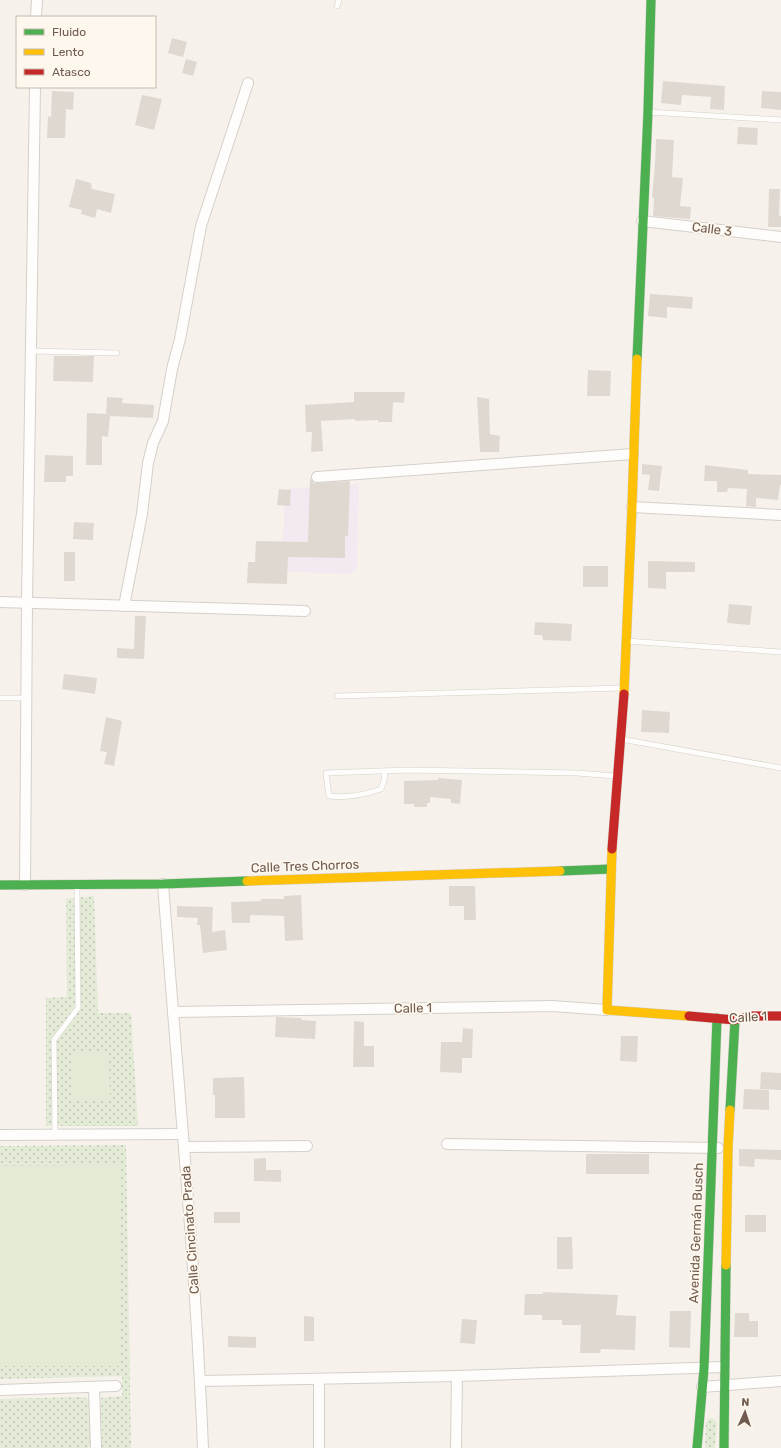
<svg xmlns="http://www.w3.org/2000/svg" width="781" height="1448" font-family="Rubik,sans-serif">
<defs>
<pattern id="grass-dots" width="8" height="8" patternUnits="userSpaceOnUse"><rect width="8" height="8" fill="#e3ebd7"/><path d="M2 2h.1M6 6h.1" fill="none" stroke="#bcc1b1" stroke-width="1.8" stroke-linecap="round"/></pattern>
</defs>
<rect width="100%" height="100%" fill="#f6f2eb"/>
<path fill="#f3eaf1" d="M359,483l-2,84 -7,7 -88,-3 4,-19 17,-12 2,-51z"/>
<g fill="url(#grass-dots)">
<path d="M94,896l4,117h33l7,113h-92v-128l21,-1 -1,-98z"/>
<path d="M126,1145l5,303h-29l-1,-50 21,-2v-20l-122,3v-233z"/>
<path d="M84,1397l6,4 1,42 -3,5h-88v-49z"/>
<path d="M709,1418l5,1 3,4 -2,25h-10l1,-25z"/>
</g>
<g fill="#e3ebd7">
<path d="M71,1051h38l1,49h-39z"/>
<path d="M121,1165v201h-121v-200z"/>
</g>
<g fill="#dfd8d1">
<path d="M172,38l15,4 -4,15 -15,-4z"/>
<path d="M186,59l11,3 -4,14 -11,-3z"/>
<path d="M663,81l62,5 -1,24 -14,-1 1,-12 -29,-2 -1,10 -20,-2z"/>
<path d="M52,91l22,1 -1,18 -7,-1 -1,29h-18l1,-22 3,1z"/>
<path d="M762,91l19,1v18l-20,-2z"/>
<path d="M142,95l20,4 -8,31 -19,-5z"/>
<path d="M738,127l20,1 -1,17 -20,-1z"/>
<path d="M656,139l18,1 -2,37 11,1 -3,28 11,1 -1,12 -37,-3 1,-18 -2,-1 3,-33z"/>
<path d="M76,179l15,4 1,6 23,5 -4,19 -14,-4 -2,9 -14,-4 1,-4 -13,-3z"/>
<path d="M769,189h11l-1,27h2v11h-13z"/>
<path d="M650,294l43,3 -1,12 -25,-2v11l-19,-2z"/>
<path d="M54,356h40l-1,26 -40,-1z"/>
<path d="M588,370l23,1 -1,25h-23z"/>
<path d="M354,392h51l-1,11 -11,-1 -1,20h-14v-2l-23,1v-2l-34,2 2,30 -12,1 1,-20h-6l-1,-27 49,-3z"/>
<path d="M107,397l16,1 -1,5 32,2 -1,13 -43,-2 -2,21 -6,-1v29h-16l1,-52 19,1z"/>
<path d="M477,397l12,2 1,35 10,2 -1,16h-19z"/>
<path d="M45,455l28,1v20h-7v6h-22z"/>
<path d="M642,464l20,2 -3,25 -11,-1 2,-15 -8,-1z"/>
<path d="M705,465l43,5v4l33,1v10h-1l-2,15 -22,-2v9l-10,-1 1,-17 -19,-1 -1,4h-10v-11h-13z"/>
<path d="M310,478l4,5h3l33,-2 -2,55h-3v22l-57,-1 -1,27 -40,-1 1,-21h7l1,-21 52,1z"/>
<path d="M279,489l12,1 -1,16 -13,-1z"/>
<path d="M74,522l20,1 -1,17 -20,-1z"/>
<rect x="64" y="552" width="11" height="29"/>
<path d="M648,561l47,1v10h-29v17l-18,-1z"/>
<rect x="583" y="566" width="25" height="21"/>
<path d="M729,604l23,2 -2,19 -23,-2z"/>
<path d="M135,616h11l-2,43 -27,-1v-10l17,1z"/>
<path d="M535,622l37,2 -1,17 -28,-1 -1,-5h-8z"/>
<path d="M64,674l33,4 -2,16 -33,-5z"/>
<path d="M642,710l28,2 -1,21 -28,-1z"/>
<path d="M106,717l16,4 -8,45 -10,-2 3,-12 -7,-1z"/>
<path d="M438,778l24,2 -2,24 -9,-1v-4l-21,-2v6h-3v4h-13v-3h-10v-23l34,-1z"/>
<path d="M449,886h26l1,34h-12v-14h-15z"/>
<path d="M301,895l2,45 -18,1 -1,-25 -34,-1v8h-18l-1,-21 30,-1v-2h23v-3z"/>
<path d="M177,906l36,1 -1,25 13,-2 2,20 -24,3 -3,-28h-3l1,-7 -21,-1z"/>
<path d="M276,1017l26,1 -1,2 15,1 -1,18 -40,-2z"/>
<path d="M354,1021l10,1v24h10v21h-21z"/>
<path d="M463,1028l10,1 -1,29h-10v15l-22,-1 1,-30h21z"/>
<path d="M621,1036h17l-1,26 -17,-1z"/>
<path d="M761,1072l20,1v17l-21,-1z"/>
<path d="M244,1077l1,41h-30v-23h-2v-17z"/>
<path d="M744,1089l25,1v20l-26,-1z"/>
<path d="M739,1149l42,1v10l-26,-1 -1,8 -15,-1z"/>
<rect x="586" y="1154" width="63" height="20"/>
<path d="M266,1158v12h15v12l-27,-1v-22z"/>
<rect x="214" y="1212" width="26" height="11"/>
<rect x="745" y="1215" width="21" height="17"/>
<path d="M557,1237h15l1,32h-16z"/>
<path d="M543,1292l75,3 -2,20 20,1 -1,34 -34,-1 -1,4h-20l1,-28h-19v-5h-20v-5h-18l1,-21h18z"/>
<path d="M670,1311h21l-1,37 -21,-1z"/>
<path d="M735,1313h14v8h9v16h-24z"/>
<path d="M304,1316l10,1v24h-10z"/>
<path d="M462,1319l15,1 -2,24 -15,-1z"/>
<path d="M228,1336l28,1v11l-28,-1z"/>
</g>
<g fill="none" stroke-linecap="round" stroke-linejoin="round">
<g stroke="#d5cfc9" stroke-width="6">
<g id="lane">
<path d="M337,6l2,-6"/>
<path d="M649,112l132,8"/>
<path d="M31,351l86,2"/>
<path d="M627,641l154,11"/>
<path d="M337,696l285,-8"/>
<path d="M0,698h26"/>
<path d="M621,739l160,29"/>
<path d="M385,771l-1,10 -3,8c-17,6 -35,9 -52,7l-3,-23 81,-3 170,3 38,3"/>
<path d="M55,1135l-1,-95 24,-32 -1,-122"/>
</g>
</g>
<g stroke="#d5cfc9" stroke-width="12">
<g id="street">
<path d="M36,17l1,-17"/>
<path d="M642,221l139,16"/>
<path d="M317,477l316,-23"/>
<path d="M632,507l149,8"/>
<path d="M0,602l305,9"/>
<path d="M124,606l18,-92 6,-51 5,-20 10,-22 9,-52 8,-30 21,-113 47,-143"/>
<path d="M163,884l10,128 379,-6 55,4"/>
<path d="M25,885l2,-283 8,-515"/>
<path d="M173,1012c12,145 24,290 30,436"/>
<path d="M0,1135l183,-1"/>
<path d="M447,1144l271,4"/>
<path d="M184,1147l123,-1"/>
<path d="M200,1381l257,-5 267,-9"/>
<path d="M94,1387l2,61"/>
<path d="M702,1387l79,-6"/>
<path d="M0,1390l116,-4"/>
<path d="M319,1448v-69"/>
<path d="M456,1448l1,-72"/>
</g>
</g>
<g stroke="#d4cec8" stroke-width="10">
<g id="fast">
<path d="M637,359l11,-247 3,-112"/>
<path d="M560,871l51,-2"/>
<path d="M0,885l163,-1 84,-3"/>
<path d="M730,1110l5,-90"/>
<path d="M697,1448l7,-79 13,-351"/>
<path d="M724,1448l2,-183"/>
</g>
</g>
<g stroke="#d4cec8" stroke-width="10">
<g id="slow">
<path d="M624,694l8,-187 5,-148"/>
<path d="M612,849l-5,161 82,6"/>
<path d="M247,881l313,-10"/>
<path d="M726,1265l2,-117 2,-38"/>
</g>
</g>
<g stroke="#d4cec8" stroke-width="10">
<g id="jam">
<path d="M612,849l12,-155"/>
<path d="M689,1016l46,4 15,-4h31"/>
</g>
</g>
<use href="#lane" stroke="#fefdfc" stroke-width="5"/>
<use href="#street" stroke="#fefdfc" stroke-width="10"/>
<use href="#fast" stroke="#4caf50" stroke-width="9"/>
<use href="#slow" stroke="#ffc107" stroke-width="9"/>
<use href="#jam" stroke="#c62828" stroke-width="9"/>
</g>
<g text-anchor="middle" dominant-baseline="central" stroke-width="3.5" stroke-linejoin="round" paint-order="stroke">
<g font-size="13" fill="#705b4f" stroke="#fdf7ed">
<text transform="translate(712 229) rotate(7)">Calle 3</text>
<text transform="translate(305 866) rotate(-2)">Calle Tres Chorros</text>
<text transform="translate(413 1008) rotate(-1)">Calle 1</text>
<text transform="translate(748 1017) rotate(-3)">Calle 1</text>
<text transform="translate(190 1230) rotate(-94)">Calle Cincinato Prada</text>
<text transform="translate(696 1233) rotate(-88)">Avenida Germán Busch</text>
</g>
</g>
<rect x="16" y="16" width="140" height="72" fill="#fdf7ed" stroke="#c5b9ae"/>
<rect x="24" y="29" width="20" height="6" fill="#4caf50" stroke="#c5b9ae"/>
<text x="52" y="36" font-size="12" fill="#705b4f">Fluido</text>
<rect x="24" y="49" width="20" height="6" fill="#ffc107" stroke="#c5b9ae"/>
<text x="52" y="56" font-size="12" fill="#705b4f">Lento</text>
<rect x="24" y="69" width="20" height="6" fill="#c62828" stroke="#c5b9ae"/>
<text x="52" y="76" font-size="12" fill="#705b4f">Atasco</text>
<g transform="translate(745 1412) rotate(3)" stroke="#fdf7ed" stroke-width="3" paint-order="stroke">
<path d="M0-3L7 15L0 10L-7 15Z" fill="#705b4f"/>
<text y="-6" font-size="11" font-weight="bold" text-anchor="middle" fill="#705b4f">N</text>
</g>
</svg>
